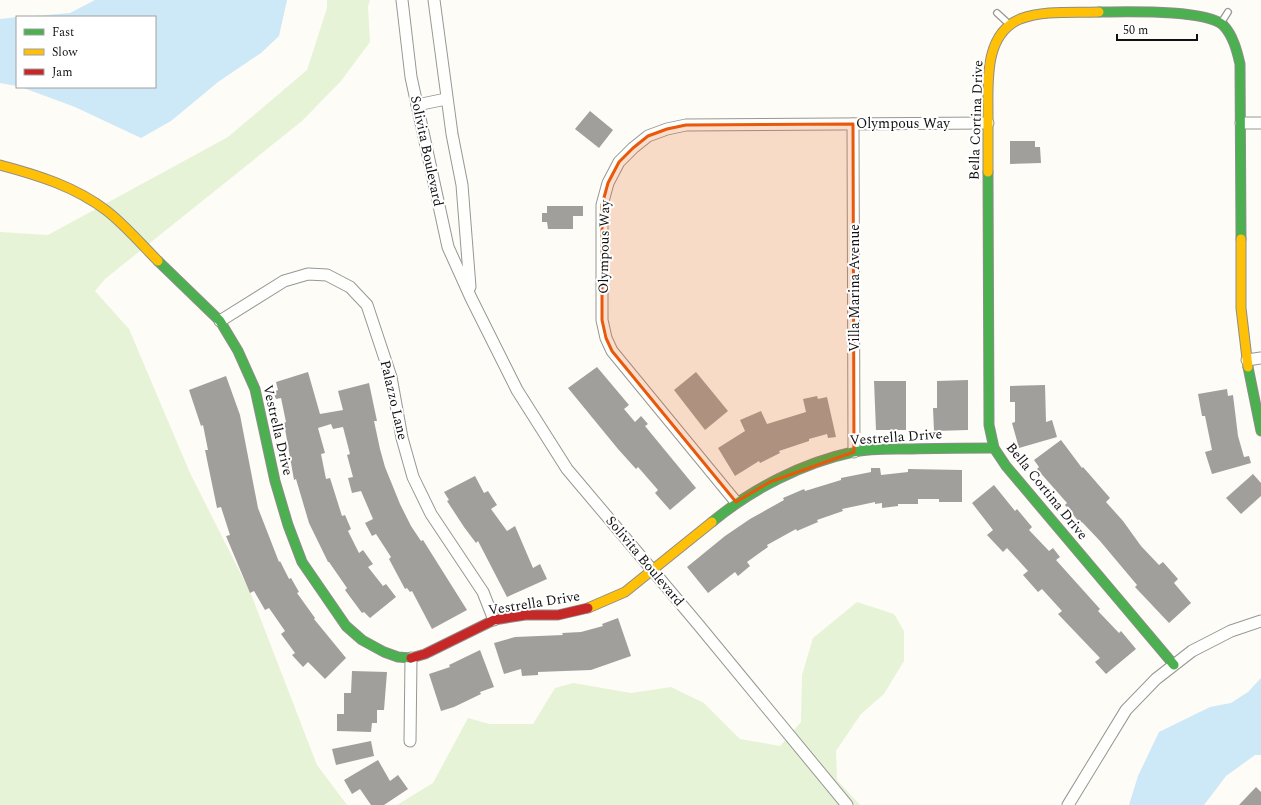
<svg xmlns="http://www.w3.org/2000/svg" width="1261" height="805" font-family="Spectral,serif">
<rect width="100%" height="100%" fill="#fdfcf7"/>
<g fill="#e7f3d7">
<path d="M327,0h43l-2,7 2,35 -29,39 -39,40 -197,158 -10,12 34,38 61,144 61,121 66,171 30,40h-347v-573l48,3 180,-98 79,-67 20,-62z"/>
<path d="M857,602l37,12 10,17v30l-20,33 -23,20 -25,37 1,29 23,25h-463l36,-22 35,-65 21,6h44l22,-36 18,-5 58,10 40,-6 33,16 36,36 40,7 21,-24 1,-47 11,-37z"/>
</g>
<g fill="#cde8f7">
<path d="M95,0h192l-8,36 -18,17 -43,29 -47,39 -30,17 -66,-31 -54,-20h134v-70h-131l46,-4z"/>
<path d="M17,17v69l-17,-3v-64z"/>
<path d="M1261,678v77h-6l-29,21 -22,29h-75l9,-29 21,-44 51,-25 21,-4 17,-11z"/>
</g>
<g fill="#a19f9c">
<path d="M590,111l23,19 -14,18 -24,-19z"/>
<path d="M1010,141h25v6h5l1,16 -31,1z"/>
<path d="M547,206h36v10h-10v13h-25l-1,-7h-5v-9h5z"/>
<path d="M597,367l32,38 -5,4 11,13 6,-6 7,8 -3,2 51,62 -26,22 -15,-17 3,-3 -20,-23 -2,2 -18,-20 -50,-61z"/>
<path d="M308,372l12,42 23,-4 -5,-19 31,-8 8,38h-3l6,28 5,18 15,37 11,22 10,15 2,-1 44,70 -35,19 -20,-38 -2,1 -3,-4 -2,1 -16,-30 2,-2 -15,-23 -4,2 -7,-13 8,-4 -12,-28 -9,2 -4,-15 5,-1 -6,-22 3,-1 -7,-27 -10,2 -2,-5 -13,4 7,25 -4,1 5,25 4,-1 12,38 3,-1 6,14 -3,2 11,22 4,-3 10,14 -5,3 15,19 3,-2 10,13 -26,21 -6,-6 -2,1 -17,-23 2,-2 -18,-26h-1l-19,-39 -13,-44 -2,1 -10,-57 2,-1 -5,-24 -5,1 -3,-7 5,-2 -2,-8z"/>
<path d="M696,372l32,39 -23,19 -31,-40z"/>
<path d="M226,376l14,39 18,93 21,54 1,-1 9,18 2,-1 8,14 -2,1 18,25 -1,1 32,39 -21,21 -17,-17 -5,5 -11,-12 3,-2 -14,-19 4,-3 -16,-23 -4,2 -11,-19 -4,2 -24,-57 4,-1 -9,-28 -4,1 -12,-58h3l-5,-25 -2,1 -12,-36z"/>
<path d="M968,380v50l-34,1 -1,-23h4v-27z"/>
<path d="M874,381h32v49h-30z"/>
<path d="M1045,385l1,37 6,-2 5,17 -38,11 -7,-25 3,-1v-20h-5v-16z"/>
<path d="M1227,389l1,7 5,-1 5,41 6,21 5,-1 2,7 -39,11 -7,-22 7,-2 -7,-34h-3l-4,-22z"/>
<path d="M817,396l1,3 9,-2 9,40 -8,1 -1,-4 -18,5v2l-30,10 1,2 -20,10 -1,-2 -24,15 -17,-28 27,-17 -5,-11 21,-9 6,13 39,-12 -3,-13z"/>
<path d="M1061,440l21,28 1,-1 27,31 -4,4 17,19 18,25 18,19 4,-3 15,17 -4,4 17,20 -22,20 -34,-36 2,-2 -37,-44 -18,-19 -2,1 -15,-18 2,-2 -30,-34 2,-2 -5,-7z"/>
<path d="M871,468h9l1,7 27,-3v-3l54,1v32h-23v-3h-21v5h-20v2l-16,2v-5l-7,1v-2l-33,7 1,2 -26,9 1,2 -21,9 -1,-2 -29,16 1,2 -21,15 3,4 -12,10 -3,-4 -27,21 -21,-26 38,-31 25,-17 34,-19 -1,-2 21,-9 1,2 36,-11v-2l30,-6z"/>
<path d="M1253,474l8,9v13l-20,18 -15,-16z"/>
<path d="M475,476l9,17 4,-2 9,14 -6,4 16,22 8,-5 18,42 7,-4 7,15 -40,18 -29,-56 -2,2 -12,-16 -17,-26 2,-1 -5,-8z"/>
<path d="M994,485l21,26 2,-2 15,18 -3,3 20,21 4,-3 7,9 -4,3 44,49 -2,2 21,22 2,-2 15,18 -30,25 -11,-12 5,-4 -42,-44 4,-3 -20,-22 -4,3 -15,-17 5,-4 -21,-23 -4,4 -16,-17 6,-5 -21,-27z"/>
<path d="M618,618l13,38 -40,14 -53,2v3l-16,1 -1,-7 -17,5 -10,-31 21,-6 48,-2 -1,-2 19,-1 22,-6 -1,-2z"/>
<path d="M480,650l14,37 -14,5 1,2 -27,13 -13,4 -12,-37 21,-7 -1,-2z"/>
<path d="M352,671l35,1 -3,38h-7v13h-5l-1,9 -34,-1v-17h7v-21h7z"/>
<path d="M371,741l3,15 -38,9 -4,-16z"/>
<path d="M378,760l12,21 8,-6 10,14 -24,16h-13l-11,-16 -8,5 -8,-14z"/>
<path d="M1256,787l5,5v13h-22z"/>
</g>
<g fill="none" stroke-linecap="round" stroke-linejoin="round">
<g stroke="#979795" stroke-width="8">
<g id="lane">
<path d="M997,13l12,11"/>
<path d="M1221,23l7,-11"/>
</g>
</g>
<g stroke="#979795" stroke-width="13">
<g id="street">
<path d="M402,0l9,77 37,170 23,51 46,92 50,79 130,154 150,182"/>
<path d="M434,0l18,134 10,51 8,102"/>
<path d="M417,105l29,-6"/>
<path d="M1241,123h20"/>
<path d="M853,124l1,328"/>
<path d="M220,321l64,-40 24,-7 19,1 23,12 17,18 24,72 11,61 11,39 18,37 52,78 11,28"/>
<path d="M1247,360l14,-2"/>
<path d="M736,502l-124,-151 -6,-13 -4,-18v-115l6,-22 11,-21 14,-14 15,-12 19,-7 19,-4 302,-2"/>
<path d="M410,741l1,-83"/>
<path d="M1068,805l58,-95 30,-31 36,-28 39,-20 30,-10"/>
</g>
</g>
<g stroke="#8e8d8b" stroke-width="11">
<g id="fast">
<path d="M1099,12c26,0 105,-3 124,13 10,10 14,26 17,39l1,175"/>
<path d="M988,172l1,253 5,23 12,18 168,199"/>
<path d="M158,261l62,60 18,30 17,38 20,92 13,44 14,37 44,64 16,14 22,12 14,5 13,1"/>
<path d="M1248,367l13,64"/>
<path d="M712,522c40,-33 90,-59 141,-70 19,-4 39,-3 58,-3 28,-1 55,-1 83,-1"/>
</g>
</g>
<g stroke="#8e8d8b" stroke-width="11">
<g id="slow">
<path d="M0,165c38,10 76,22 107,46 18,14 34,33 51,50"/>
<path d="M988,172c0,-19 0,-39 0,-58 0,-32 -4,-80 32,-95 25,-9 53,-6 79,-7"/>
<path d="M1241,239v69l7,59"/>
<path d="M588,608l37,-16 87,-70"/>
</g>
</g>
<g stroke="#8e8d8b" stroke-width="11">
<path id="jam" d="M411,658l14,-4 69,-34 31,-5h33l30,-7"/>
</g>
<use href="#lane" stroke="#fffffe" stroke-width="5.5"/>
<use href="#street" stroke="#fffffe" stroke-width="11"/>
<use href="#fast" stroke="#4caf50" stroke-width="9"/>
<use href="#slow" stroke="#ffc107" stroke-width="9"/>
<use href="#jam" stroke="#c62828" stroke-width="9"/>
</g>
<path fill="#e8590c" fill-opacity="0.2" stroke="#e8590c" stroke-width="3" stroke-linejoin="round" d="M853,124l1,328 -84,30 -34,20 -124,-151 -6,-13 -4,-18v-115l6,-22 11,-21 14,-14 15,-12 19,-7 19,-4z"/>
<g text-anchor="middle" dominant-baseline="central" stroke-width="4" stroke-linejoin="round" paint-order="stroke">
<g font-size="14" fill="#111" stroke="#fff">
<text transform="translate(976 120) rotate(-88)">Bella Cortina Drive</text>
<text x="903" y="123">Olympous Way</text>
<text transform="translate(427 151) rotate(78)">Solivita Boulevard</text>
<text transform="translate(604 247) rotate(-89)">Olympous Way</text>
<text transform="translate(854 288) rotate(-90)">Villa Marina Avenue</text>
<text transform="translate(394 400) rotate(77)">Palazzo Lane</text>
<text transform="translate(278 430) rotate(77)">Vestrella Drive</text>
<text transform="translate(896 437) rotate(-4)">Vestrella Drive</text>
<text transform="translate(1047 491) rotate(51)">Bella Cortina Drive</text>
<text transform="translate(645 561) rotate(50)">Solivita Boulevard</text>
<text transform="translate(534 603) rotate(-9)">Vestrella Drive</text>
</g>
</g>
<rect x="16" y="16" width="140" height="72" fill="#ffffff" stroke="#a0a0a0"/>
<rect x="24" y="29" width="20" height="6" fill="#4caf50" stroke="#a0a0a0"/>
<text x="52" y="36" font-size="12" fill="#111111">Fast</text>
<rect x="24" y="49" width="20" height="6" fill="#ffc107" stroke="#a0a0a0"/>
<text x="52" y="56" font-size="12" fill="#111111">Slow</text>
<rect x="24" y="69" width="20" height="6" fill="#c62828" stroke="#a0a0a0"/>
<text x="52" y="76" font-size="12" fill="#111111">Jam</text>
<path d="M1117 34v6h80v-6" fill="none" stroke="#111111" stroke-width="2"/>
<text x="1123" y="34" font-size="12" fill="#111111" stroke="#ffffff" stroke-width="3" paint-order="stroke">50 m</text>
</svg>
